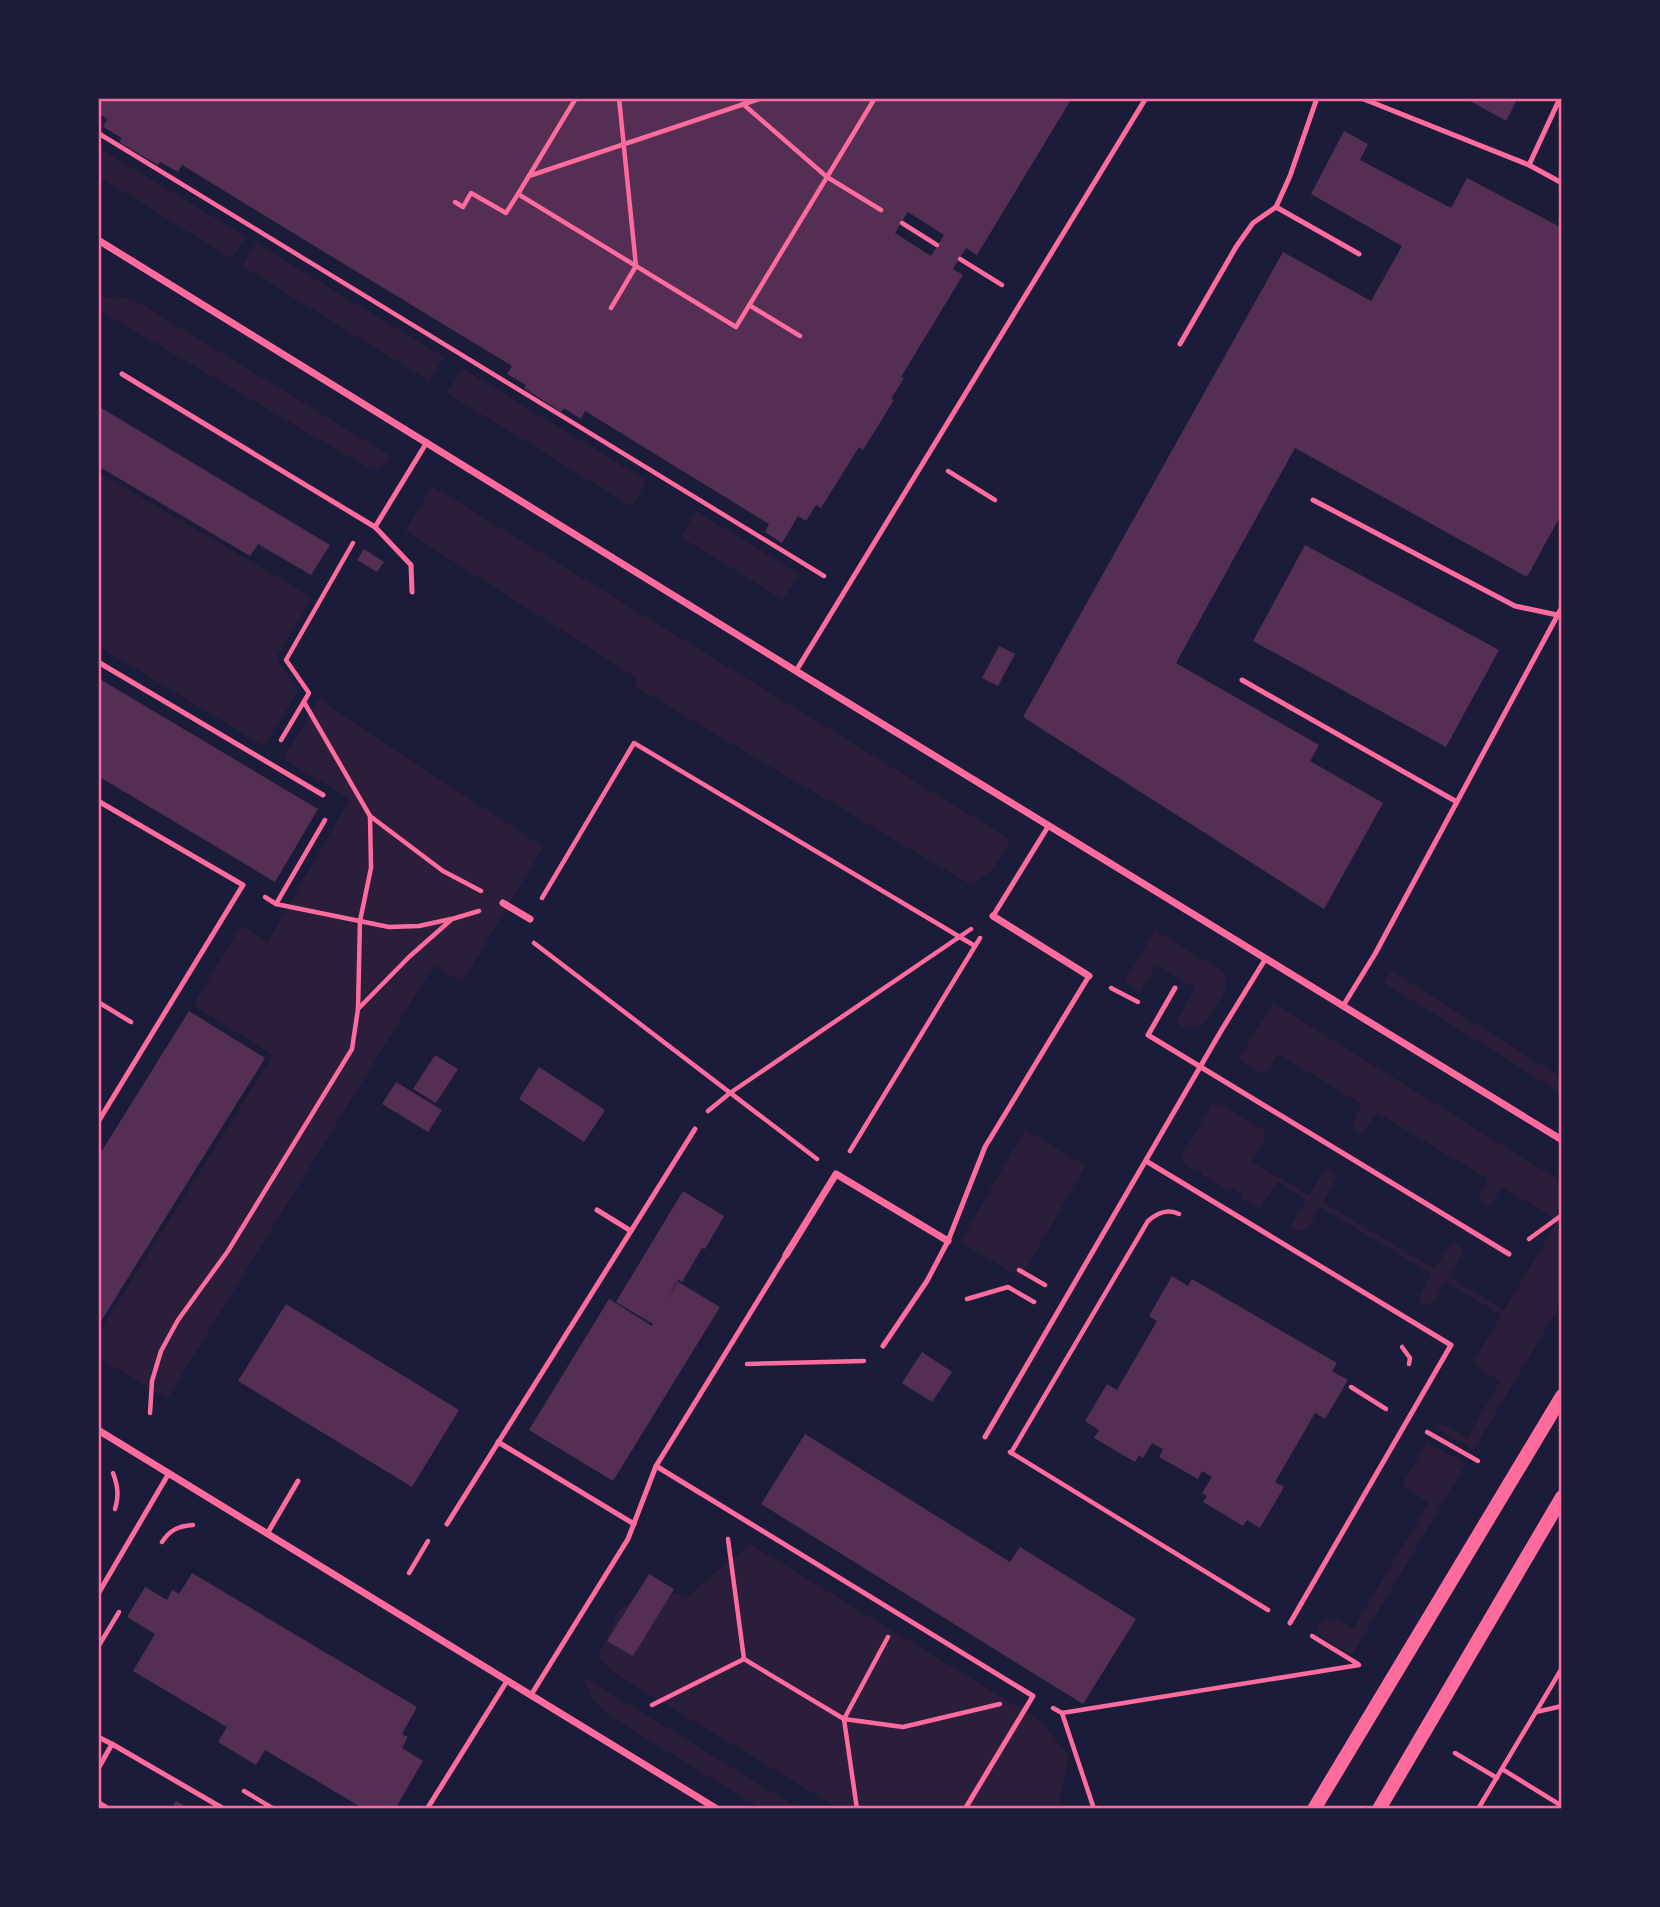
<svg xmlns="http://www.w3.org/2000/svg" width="1660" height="1907" font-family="'Sofia Sans Condensed',sans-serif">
<rect width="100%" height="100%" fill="#1b1b3a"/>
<g fill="#2a1e3b">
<path d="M98,147l148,90 -14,22 -134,-83z"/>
<path d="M256,243l188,114 -15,24 -187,-115z"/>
<path d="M98,292l11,7 10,-3 14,3 258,157c-6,10 -10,16 -23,12l-266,-156 -4,7z"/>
<path d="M462,368l185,113 -15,26 -185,-114z"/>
<path d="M98,472l214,125 -36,61 22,33 -34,55 -166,-100z"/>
<path d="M432,486l579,354 -19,31 -21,14 -337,-199 3,-8 -232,-147z"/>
<path d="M696,511l103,63 -16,26 -102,-63z"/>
<path d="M321,696l8,10 214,141 -81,136 -28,-18 -267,434 -69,-42v-23l175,-279 -80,-50 48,-79 27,15 82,-142 -67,-40z"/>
<path d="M1155,930l69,42c1,5 3,11 1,16 -1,7 -7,14 -10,20 -11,18 -18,29 -39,15l19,-35 -39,-23 -16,27 -16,-9z"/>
<path d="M1392,971l170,107v16l-178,-111z"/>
<path d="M1273,1003l289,179v120l-88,148 -39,-22 4,-4 6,1 22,13 33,-57 -24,-15 -2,-5 27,-46 -55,-33c-7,10 -14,31 -27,20v-5l12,-23 -111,-67c-7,10 -13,33 -28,21v-5l14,-23 -28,-18 -18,26 -20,-10 2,-4 -11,-6 -2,3 -27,-16 1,-3 -7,-4 -3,3 -13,-12 32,-55 10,1 40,24 3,4 -1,8 -12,21 57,33 14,-23 4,-3 5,1 4,4v5l-13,23 112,67 14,-23 5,-3 5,2 4,5 -1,4 -13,22 55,34 54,-90 -56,-33 -10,17 -6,2 -4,-2 -4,-8 10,-17 -111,-66 -13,18 -4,2 -7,-4 -1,-4 10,-21 -84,-50 -13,21 -23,-13 -3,-4z"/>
<path d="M1025,1130l61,35 -65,113 -61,-36z"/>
<path d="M1427,1442l39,22 -114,191 -30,-18 -5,-6 1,-6c13,-12 22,-3 35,3l76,-125 -25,-17v-5z"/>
<path d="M750,1544l291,177 28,35 -11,53h-219l-228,-138 -13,-15 21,-45 34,-25 33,11z"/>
<path d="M584,1677l216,132h-38l-154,-94c-14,-12 -20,-21 -24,-38z"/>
</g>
<g fill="#542f53" fill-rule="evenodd">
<path d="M98,98h974l-95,157 -11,-7 -13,21 10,6 -62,102 3,1 -13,21 3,1 -31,50 -4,-3 -38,61 -5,-3 -10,16 -8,-5 -16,27 -17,-11 4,-8 -184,-113 -4,8 -17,-11 -3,4 -37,-24 2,-3 -19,-11 5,-8 -209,-127 -121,-74 -4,7 -18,-10 -2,3 -39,-23 3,-4 -19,-11 4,-8 -9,-6zM908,212l36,23 -13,21 -36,-23z"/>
<path d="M1465,98h53l-12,23z"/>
<path d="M1344,131l24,13 -8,16 91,48 16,-30 95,50v285l-35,64 -232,-129 -119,215 143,82 -9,16 73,42 -59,106 -301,-192 260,-465 88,49 31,-55 -91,-52z"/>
<path d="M98,406l232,139 -19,30 -53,-31 -8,12 -152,-90z"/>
<path d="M1305,545l194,105 -53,97 -193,-106z"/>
<path d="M364,549l20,13 -7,10 -20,-12z"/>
<path d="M999,646l16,8 -17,32 -16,-8z"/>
<path d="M98,678l220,131 -43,73 -177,-106z"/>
<path d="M189,1011l76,47 -167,268v-169z"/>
<path d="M435,1055l23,14 -22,34 -23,-14z"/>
<path d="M539,1067l66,43 -21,32 -65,-43z"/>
<path d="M396,1082l46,28 -14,22 -46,-28z"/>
<path d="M683,1191l41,25 -19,33 -3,-1 -20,34 -3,-3 -15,24 14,-21 42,25 -107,174 -84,-51 80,-131 43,27 1,-2 -37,-22z"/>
<path d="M1172,1276l16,10 4,-7 145,84 -5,8 16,9 -23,39 -10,-6 -40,69 9,5 -24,41 -13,-8 -4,6 -40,-24 4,-6 -5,-3 10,-16 -10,-6 -4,8 -39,-22 4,-8 -11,-6 -9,15 -4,-3 -4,7 -41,-24 5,-8 -14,-9 22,-37 10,6 40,-69 -8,-5z"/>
<path d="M286,1304l173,106 -47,77 -174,-106z"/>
<path d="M922,1352l30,20 -20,30 -30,-19z"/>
<path d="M805,1434l205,128 10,-15 116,72 -53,85 -322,-200z"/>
<path d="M192,1573l225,134 -15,27 6,3 -6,11 21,13 -28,48h-38l2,-3 -94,-56 -9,15 -38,-23 9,-15 -94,-56 22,-37 -28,-17 18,-30 22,13 5,-10 7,4z"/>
<path d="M649,1574l25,15 -41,67 -26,-15z"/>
<path d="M176,1801l14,8h-19z"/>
</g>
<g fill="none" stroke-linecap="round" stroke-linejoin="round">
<g stroke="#ff6b9d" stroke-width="4.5">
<path d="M576,98l-58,96 218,133 139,-229"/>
<path d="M743,104l84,73 54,33"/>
<path d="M98,133l726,443"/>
<path d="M529,176l233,-78"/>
<path d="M455,202l8,5 8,-14 35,20 12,-19"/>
<path d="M902,223l35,22"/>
<path d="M960,259l42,26"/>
<path d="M749,305l51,31"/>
<path d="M611,308l25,-42 -17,-168"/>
<path d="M948,471l47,29"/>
<path d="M304,702l66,114 73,55 38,20"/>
<path d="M281,740l28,-47 -23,-33 67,-117"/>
<path d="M265,897l11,7 49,-84"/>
<path d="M542,898l92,-155 341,203"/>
<path d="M276,904l113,23 30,-1 32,-7"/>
<path d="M534,943l283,216"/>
<path d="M1111,988l27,14"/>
<path d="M98,1002l33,20"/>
<path d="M358,1009l51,-52 43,-38 27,-8"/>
<path d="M708,1111l22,-18 241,-164"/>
<path d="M850,1151l130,-213"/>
<path d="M1529,1239l33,-24"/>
<path d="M1019,1270l26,15"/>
<path d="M967,1299l41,-12 26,15"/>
<path d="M1402,1347l8,11 -1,6"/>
<path d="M747,1364l117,-3"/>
<path d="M1351,1387l35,22"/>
<path d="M150,1413l2,-32 9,-30 17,-31 50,-69 124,-202 6,-40 2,-88 11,-53 -1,-52"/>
<path d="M1427,1432l51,29"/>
<path d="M1010,1452l258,158"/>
<path d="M1011,1453l137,-232c9,-8 19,-13 31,-7"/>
<path d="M113,1473c5,13 6,23 2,36"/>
<path d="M162,1542c8,-12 16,-16 31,-17"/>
<path d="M409,1573l19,-32"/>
<path d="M1312,1636l46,28"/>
<path d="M98,1647l21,-35"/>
<path d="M744,1659l100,60 59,8 97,-23"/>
<path d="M652,1705l92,-46 -16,-120"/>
<path d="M1053,1708l9,5 297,-48"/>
<path d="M1536,1712l26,-6"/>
<path d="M1062,1713l32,96"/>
<path d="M1455,1753l42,25"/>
<path d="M1502,1769l60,37"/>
<path d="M244,1791l30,18"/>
<path d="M98,1802l11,7"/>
<path d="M857,1809l-13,-90 44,-82"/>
<path d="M1478,1809l84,-141"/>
</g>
<g stroke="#ff6b9d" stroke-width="5">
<path d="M1361,98l168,67 33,18"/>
<path d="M1529,165l31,-67"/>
<path d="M1276,207l83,47"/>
<path d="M1180,344l56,-97 17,-24 23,-16 14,-31 27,-78"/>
<path d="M122,374l253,153 52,-85"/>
<path d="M1313,500l202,106 47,10"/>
<path d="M375,527l36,38 1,27"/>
<path d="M98,662l225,133"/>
<path d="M796,671l350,-573"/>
<path d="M1242,680l215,122"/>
<path d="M98,801l145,84 -145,237"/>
<path d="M993,916l56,-91"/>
<path d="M1175,988l-27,47 361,219"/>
<path d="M1343,1006l32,-52 187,-347"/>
<path d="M1146,1161l305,184 -161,278"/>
<path d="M597,1210l34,21"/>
<path d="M883,1346l44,-65 21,-40 37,-94 104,-171"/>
<path d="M985,1437l236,-406 45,-73"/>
<path d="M498,1442l136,82"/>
<path d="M656,1466l377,230 -68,113"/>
<path d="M447,1524l248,-395"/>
<path d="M267,1534l31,-53"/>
<path d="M98,1594l71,-121"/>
<path d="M531,1695l97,-156 28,-73 130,-211"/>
<path d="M98,1737l14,7 -14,25"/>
<path d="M112,1744l112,65"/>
<path d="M427,1809l80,-128"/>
</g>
<g stroke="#ff6b9d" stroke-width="7">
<path d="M98,240l698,431 766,469"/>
<path d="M503,903l27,16"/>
<path d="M993,916l96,60"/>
<path d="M786,1255l50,-81 112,67"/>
<path d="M98,1430l619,379"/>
</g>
<g stroke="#ff6b9d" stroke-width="14">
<path d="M1314,1809l248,-413"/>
<path d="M1379,1809l183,-312"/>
</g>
</g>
<rect width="1660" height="1907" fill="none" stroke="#1b1b3a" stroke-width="200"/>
<rect x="100" y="100" width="1460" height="1707" fill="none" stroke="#ff6b9d" stroke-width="2.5"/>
</svg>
